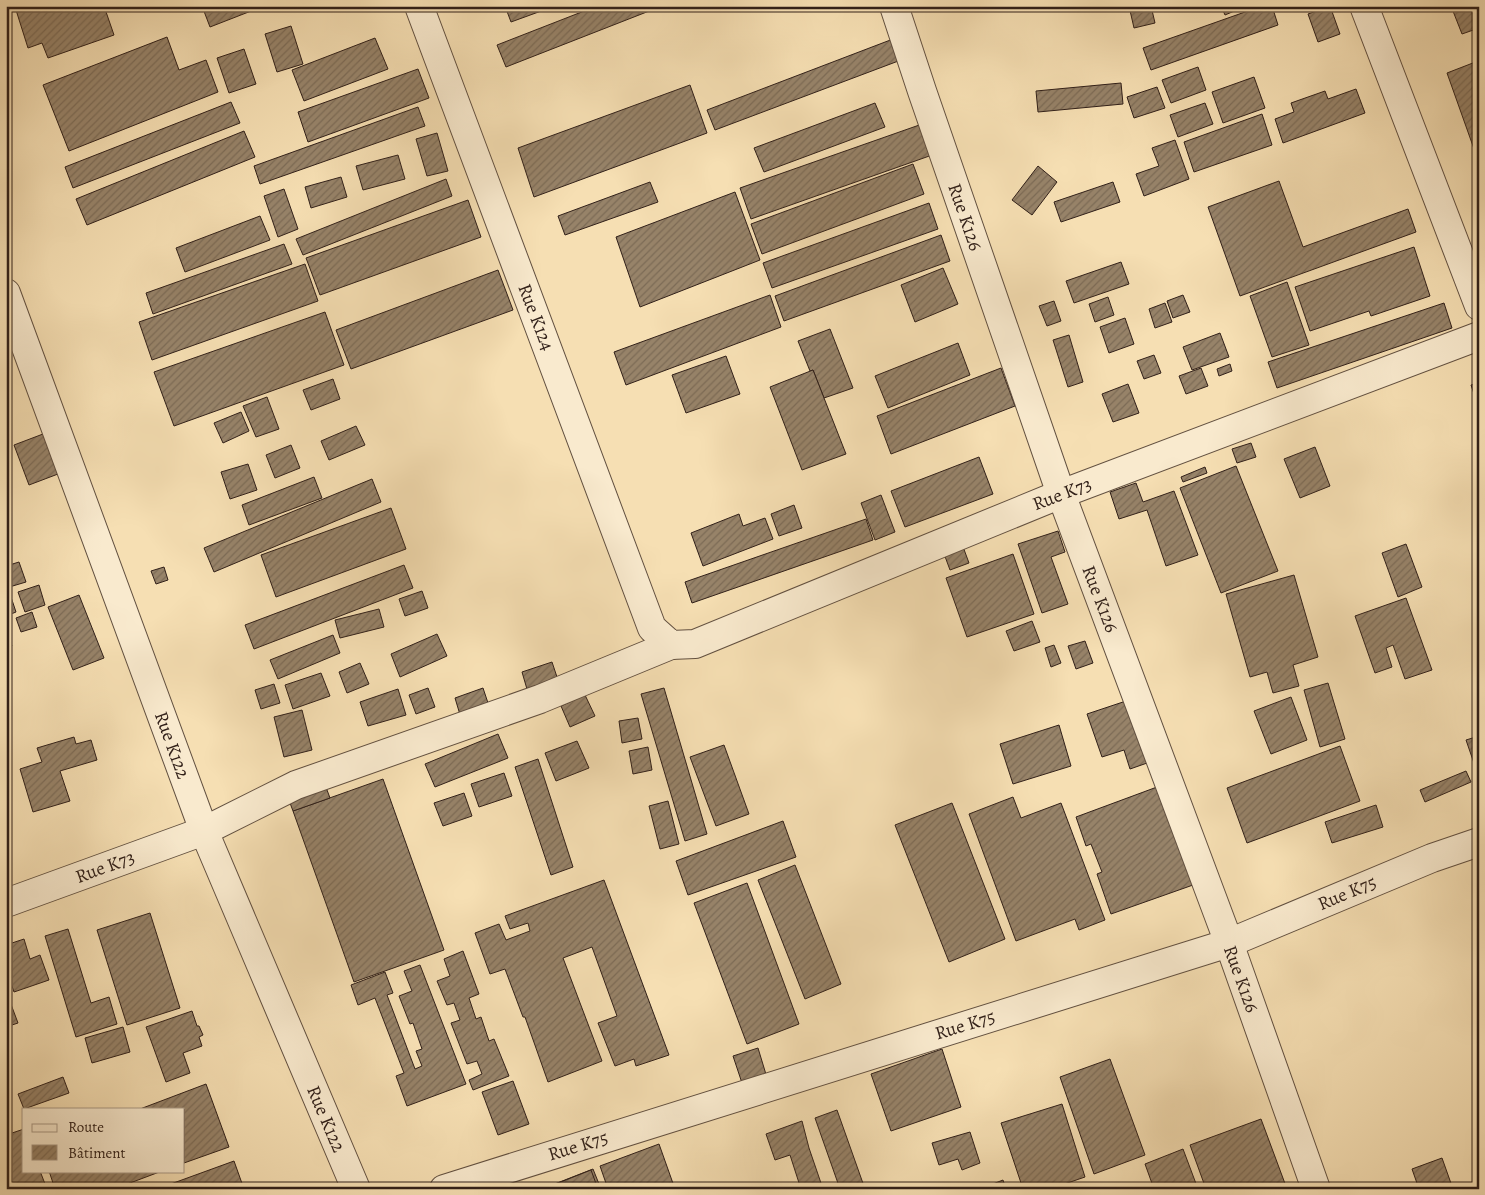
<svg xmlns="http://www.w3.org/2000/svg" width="1485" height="1195" font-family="Alegreya,serif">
<defs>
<pattern id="building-hatch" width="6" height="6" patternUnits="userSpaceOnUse" patternTransform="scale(1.25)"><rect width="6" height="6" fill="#978369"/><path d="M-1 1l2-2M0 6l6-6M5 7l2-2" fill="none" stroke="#7c6b56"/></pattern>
</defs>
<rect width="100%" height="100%" fill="#f6dfb3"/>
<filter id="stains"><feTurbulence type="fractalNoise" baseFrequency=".004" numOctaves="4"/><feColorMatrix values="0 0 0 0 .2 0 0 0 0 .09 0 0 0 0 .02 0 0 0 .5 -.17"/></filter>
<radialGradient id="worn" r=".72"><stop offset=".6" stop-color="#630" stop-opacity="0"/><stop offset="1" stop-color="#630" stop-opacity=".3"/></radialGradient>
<g fill="url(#building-hatch)" stroke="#312019">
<path d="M28,6h76l10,29 -66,23 -6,-15 -14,5 -12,-38z"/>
<path d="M202,6h62l-54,21z"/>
<path d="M505,6h50l-44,16z"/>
<path d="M597,6h65l-156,61 -9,-22z"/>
<path d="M1129,6h22l4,17 -21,5z"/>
<path d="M1221,6h25l-21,9z"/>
<path d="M1262,6h10l6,19 -127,45 -8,-22z"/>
<path d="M1330,6l10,28 -22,8 -10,-28z"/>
<path d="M1451,6h28v22l-17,6z"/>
<path d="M291,26l12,38 -26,8 -12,-38z"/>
<path d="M167,37l12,33 27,-10 12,32 -149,59 -26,-66z"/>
<path d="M375,38l13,31 -84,32 -12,-31z"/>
<path d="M893,39l8,21 -186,70 -8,-20z"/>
<path d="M244,49l12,35 -27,9 -12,-35z"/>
<path d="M1478,61l1,2v100l-32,-90z"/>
<path d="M1198,67l8,23 -35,13 -9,-23z"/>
<path d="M418,69l11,29 -121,44 -10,-30z"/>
<path d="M1254,77l11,31 -42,15 -11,-31z"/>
<path d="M1121,83l2,21 -85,8 -2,-21z"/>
<path d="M690,85l17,48 -173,64 -16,-49z"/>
<path d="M1157,87l8,21 -31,10 -7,-21z"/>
<path d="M1356,89l9,24 -82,30 -8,-24 19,-7 -3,-9 34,-12 3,8z"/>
<path d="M231,102l9,21 -167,65 -8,-21z"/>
<path d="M875,103l10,24 -121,45 -10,-24z"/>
<path d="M1205,103l8,21 -35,13 -8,-22z"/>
<path d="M418,107l7,19 -165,58 -6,-18z"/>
<path d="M1262,114l10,31 -78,27 -10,-30z"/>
<path d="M925,123l10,31 -184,65 -11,-31z"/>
<path d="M244,131l11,26 -168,68 -11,-26z"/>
<path d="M437,133l11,38 -21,5 -11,-37z"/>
<path d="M1175,140l14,39 -45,17 -8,-22 23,-8 -7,-18z"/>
<path d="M398,155l7,24 -42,11 -7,-24z"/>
<path d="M913,164l11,30 -162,60 -11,-30z"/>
<path d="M1038,166l19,16 -25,33 -20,-15z"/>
<path d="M341,177l6,20 -36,11 -6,-21z"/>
<path d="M446,179l6,17 -149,59 -7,-16z"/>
<path d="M1279,181l24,66 105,-38 8,23 -176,64 -32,-89z"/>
<path d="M650,182l8,20 -93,33 -7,-19z"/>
<path d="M1113,182l7,20 -59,20 -7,-20z"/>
<path d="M284,189l14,40 -20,8 -14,-41z"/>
<path d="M735,192l25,68 -120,47 -24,-70z"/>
<path d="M468,200l13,37 -161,58 -14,-37z"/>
<path d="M929,203l9,26 -166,59 -9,-25z"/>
<path d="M260,216l10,24 -85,32 -9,-24z"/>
<path d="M941,235l9,26 -166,60 -9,-25z"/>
<path d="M284,244l8,20 -139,50 -7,-21z"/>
<path d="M1414,247l16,49 -59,20 -2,-5 -59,20 -15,-44z"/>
<path d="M1121,262l8,22 -55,19 -8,-22z"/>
<path d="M305,264l13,37 -166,59 -13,-38z"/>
<path d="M943,268l15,36 -43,18 -14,-37z"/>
<path d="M498,270l15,40 -162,59 -15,-39z"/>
<path d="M1287,282l22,63 -37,12 -22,-61z"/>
<path d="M770,295l11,32 -155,58 -12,-33z"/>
<path d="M1183,295l7,17 -17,6 -6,-17z"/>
<path d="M1108,297l6,18 -19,7 -6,-18z"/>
<path d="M1054,301l7,20 -14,5 -8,-20z"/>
<path d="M1165,303l7,19 -17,6 -6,-19z"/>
<path d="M1444,303l8,25 -175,60 -9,-26z"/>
<path d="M325,312l19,53 -170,61 -20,-54z"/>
<path d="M1125,318l9,26 -25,9 -9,-26z"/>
<path d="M830,329l23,59 -29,10 -11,-28 -3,1 -12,-30z"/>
<path d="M1220,333l9,24 -37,13 -9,-23z"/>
<path d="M1069,335l14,47 -15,5 -15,-47z"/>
<path d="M958,343l12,32 -82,33 -13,-32z"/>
<path d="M1154,355l7,18 -17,6 -7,-18z"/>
<path d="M726,356l14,38 -54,19 -14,-38z"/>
<path d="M1230,364l2,7 -13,5 -2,-7z"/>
<path d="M1001,368l14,38 -124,48 -14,-38z"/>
<path d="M1201,368l7,18 -22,8 -7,-18z"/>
<path d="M813,370l33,84 -44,16 -32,-83z"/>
<path d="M333,379l7,20 -29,11 -8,-20z"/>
<path d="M1479,383v26l-8,-24z"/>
<path d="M1128,384l11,29 -26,9 -11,-28z"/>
<path d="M267,397l12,32 -23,8 -13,-31z"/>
<path d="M241,412l8,19 -26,12 -9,-20z"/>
<path d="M356,426l9,19 -36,15 -8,-19z"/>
<path d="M43,434l15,40 -29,11 -15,-40z"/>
<path d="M1251,443l5,14 -19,6 -5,-14z"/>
<path d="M291,445l9,23 -25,10 -9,-23z"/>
<path d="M1315,447l15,39 -30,12 -16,-39z"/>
<path d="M979,457l14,37 -88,33 -14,-36z"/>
<path d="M248,464l9,26 -27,9 -9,-27z"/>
<path d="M1236,466l42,105 -57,22 -41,-105z"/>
<path d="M1205,467l2,6 -24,9 -2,-5z"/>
<path d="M314,477l8,21 -73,27 -7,-20z"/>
<path d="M372,479l9,23 -167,70 -10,-24z"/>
<path d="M1136,483l7,19 31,-11 24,64 -32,11 -19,-56 -28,9 -9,-27z"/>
<path d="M881,495l14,37 -20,8 -14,-37z"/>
<path d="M794,505l8,23 -23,8 -8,-22z"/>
<path d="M391,508l15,41 -130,48 -15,-42z"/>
<path d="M739,514l4,12 22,-8 8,21 -70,27 -12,-33z"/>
<path d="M866,519l7,21 -181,63 -7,-21z"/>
<path d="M1058,531l7,21 -14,5 17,47 -26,9 -24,-69z"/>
<path d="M962,544l7,19 -19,7 -7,-19z"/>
<path d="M1406,544l16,43 -24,10 -16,-44z"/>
<path d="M1013,554l21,60 -67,23 -21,-59z"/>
<path d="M19,562l7,20 -20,6v-22z"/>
<path d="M404,565l9,23 -159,61 -9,-24z"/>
<path d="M164,567l4,13 -12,4 -5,-13z"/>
<path d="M1294,575l24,82 -25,8 6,21 -26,7 -6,-21 -17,5 -24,-83z"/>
<path d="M39,585l6,20 -20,7 -7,-20z"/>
<path d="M9,591l7,21 -10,4v-24z"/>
<path d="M422,591l6,17 -23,8 -6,-17z"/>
<path d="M79,595l25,63 -31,12 -25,-63z"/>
<path d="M1406,598l26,72 -27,9 -12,-34 -7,3 6,19 -17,6 -20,-57z"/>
<path d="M379,609l5,18 -44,11 -5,-18z"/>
<path d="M32,612l5,15 -16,5 -5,-14z"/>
<path d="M1032,621l8,21 -26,9 -8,-20z"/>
<path d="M6,632l6,14 -6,2z"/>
<path d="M437,634l10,22 -47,21 -9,-23z"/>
<path d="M333,635l7,18 -62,26 -8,-19z"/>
<path d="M1085,641l8,22 -17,6 -8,-23z"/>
<path d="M1054,645l7,18 -10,4 -6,-19z"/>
<path d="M552,662l8,24 -31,10 -7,-24z"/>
<path d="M360,663l9,21 -22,9 -8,-21z"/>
<path d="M321,673l9,23 -37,13 -8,-24z"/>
<path d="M1328,683l17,56 -25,8 -16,-57z"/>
<path d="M274,684l6,19 -19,6 -6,-19z"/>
<path d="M428,688l7,19 -19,7 -7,-19z"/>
<path d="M483,688l7,21 -29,9 -6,-20z"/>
<path d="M664,688l43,146 -22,7 -44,-147z"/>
<path d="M398,689l8,26 -38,11 -8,-24z"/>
<path d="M585,695l10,21 -25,11 -9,-21z"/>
<path d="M1291,697l16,43 -36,14 -17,-43z"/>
<path d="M1129,700l21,62 -20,7 -6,-19 -22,7 -15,-43z"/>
<path d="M302,710l10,40 -28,7 -10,-40z"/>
<path d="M638,718l4,21 -20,4 -3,-22z"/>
<path d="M1059,725l12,41 -58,18 -13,-40z"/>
<path d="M498,734l10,24 -73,29 -10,-23z"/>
<path d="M1479,736v36h-2l-11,-32z"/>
<path d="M74,737l2,7 15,-4 6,20 -37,11 10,30 -37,11 -13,-43 22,-7 -5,-14z"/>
<path d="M577,741l12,27 -33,13 -11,-28z"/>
<path d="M724,745l25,69 -33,12 -26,-69z"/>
<path d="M1340,746l20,55 -113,42 -20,-55z"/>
<path d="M648,747l4,23 -19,4 -4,-23z"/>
<path d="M538,759l35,108 -22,8 -36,-108z"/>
<path d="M1466,771l5,11 -46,20 -5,-12z"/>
<path d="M504,773l8,23 -33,11 -8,-23z"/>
<path d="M383,779l61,171 -90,32 -61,-171z"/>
<path d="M324,782l6,16 -37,13 -6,-16z"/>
<path d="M1157,787l36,98 -82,29 -14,-40 5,-2 -11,-28 -5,2 -10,-29z"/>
<path d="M464,793l8,23 -29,10 -9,-23z"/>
<path d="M1013,797l8,21 40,-15 44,117 -26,10 -4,-11 -59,22 -47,-127z"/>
<path d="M668,801l11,43 -19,5 -11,-43z"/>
<path d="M952,803l53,136 -56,23 -54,-137z"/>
<path d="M1376,805l7,22 -51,16 -7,-21z"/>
<path d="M783,821l13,36 -108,38 -12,-34z"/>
<path d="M795,865l46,119 -36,15 -47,-119z"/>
<path d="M604,880l65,175 -33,11 -2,-7 -19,7 -17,-43 19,-7 -25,-69 -29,11 39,103 -54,21 -23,-65h-2l-18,-48 -15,5 -15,-41 24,-9 7,16 24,-9 -2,-8 -18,6 -5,-13z"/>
<path d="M747,883l52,141 -52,20 -53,-141z"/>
<path d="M150,913l30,95 -53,17 -30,-95z"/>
<path d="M68,929l23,74 18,-6 8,27 -41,13 -31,-101z"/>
<path d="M24,939l6,20 10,-4 9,25 -35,12 -8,-23v-24z"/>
<path d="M463,951l16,43 -10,4 7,21 5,-2 8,24 5,-2 15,37 -36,14 -4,-10 13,-6 -5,-13 -10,3 -16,-41 9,-3 -6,-17 -7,2 -10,-24 13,-5 -6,-17z"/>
<path d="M420,965l46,119 -59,22 -11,-30 8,-3 -29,-75 -17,7 -7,-20 34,-13 8,21 -6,2 28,74 7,-3 -6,-15 6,-2 -9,-26 -3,1 -11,-28 13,-5 -8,-20z"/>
<path d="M6,991l12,32 -12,4z"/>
<path d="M192,1011l5,15h2l4,9 -4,2 3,9 -19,7 7,20 -24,9 -20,-55z"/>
<path d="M123,1027l7,25 -38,11 -7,-25z"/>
<path d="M758,1048l10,33 -24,8 -11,-33z"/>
<path d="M942,1049l19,58 -70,24 -20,-57z"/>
<path d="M1110,1059l35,96 -51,19 -34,-97z"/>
<path d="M63,1077l6,16 -45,16 -6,-15z"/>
<path d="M513,1081l16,43 -31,11 -16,-43z"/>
<path d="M206,1084l23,63 -45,16v-54h-44z"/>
<path d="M1062,1104l23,73 -35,12h-27l-22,-66z"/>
<path d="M837,1110l28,79h-25l-25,-71z"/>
<path d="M1261,1119l26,70h-81l-16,-44z"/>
<path d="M802,1121l7,27 14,41h-33l10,-3 -10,-31 -15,5 -9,-26z"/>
<path d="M24,1129v42h16l7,18h-41v-54z"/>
<path d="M970,1132l10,31 -18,7 -4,-11 -19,6 -7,-22z"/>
<path d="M659,1144l16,45h-67l-8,-23z"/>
<path d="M1183,1149l15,40h-44l-9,-25z"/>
<path d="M1442,1158l11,31h-34l-7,-20z"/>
<path d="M234,1161l10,28h-87z"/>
<path d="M593,1169l8,20h-48l-1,-4z"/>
<path d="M591,1170l7,19h-55z"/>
<path d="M49,1171h113l-48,18h-59z"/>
<path d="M1003,1180l3,9h-26z"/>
</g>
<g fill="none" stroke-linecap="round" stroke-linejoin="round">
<g stroke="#625040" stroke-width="30">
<g id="minor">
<path d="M419,6l233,622 19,17 24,-1 366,-150 418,-158"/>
<path d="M894,6l28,85 139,403 168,449 87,246"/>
<path d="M1364,6l115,300"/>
<path d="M6,293l198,538 152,358"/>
<path d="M6,903l198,-72 92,-46 244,-86 131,-54"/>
<path d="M444,1189l785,-246 203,-85 47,-16"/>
</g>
</g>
<use href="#minor" stroke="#f9eace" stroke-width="28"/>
</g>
<g text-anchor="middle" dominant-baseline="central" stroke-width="4.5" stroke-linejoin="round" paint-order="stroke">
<g font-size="19" fill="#312019" stroke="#f9eace">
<text transform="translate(965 217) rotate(71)">Rue K126</text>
<text transform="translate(536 317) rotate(69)">Rue K124</text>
<text transform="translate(1062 494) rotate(-21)">Rue K73</text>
<text transform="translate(1100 599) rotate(69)">Rue K126</text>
<text transform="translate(172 745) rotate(70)">Rue K122</text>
<text transform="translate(105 867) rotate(-20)">Rue K73</text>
<text transform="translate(1347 893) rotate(-23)">Rue K75</text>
<text transform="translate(1241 979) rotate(70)">Rue K126</text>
<text transform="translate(965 1025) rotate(-17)">Rue K75</text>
<text transform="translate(326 1119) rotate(67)">Rue K122</text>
<text transform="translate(578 1146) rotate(-17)">Rue K75</text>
</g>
</g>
<rect width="1485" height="1195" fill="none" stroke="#f6dfb3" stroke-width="25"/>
<rect x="8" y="8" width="1470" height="1180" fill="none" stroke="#312019" stroke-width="2.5"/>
<rect x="12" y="12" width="1460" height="1170" fill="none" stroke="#312019"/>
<rect x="22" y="1108" width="162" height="65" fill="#f9eace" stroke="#a99986"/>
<rect x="32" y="1124" width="25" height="8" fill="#f9eace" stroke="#a99986"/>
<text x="68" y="1132" font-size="15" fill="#312019">Route</text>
<rect x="32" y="1145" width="25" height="15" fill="url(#building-hatch)" stroke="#a99986"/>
<text x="68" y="1158" font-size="15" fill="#312019">Bâtiment</text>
<rect width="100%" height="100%" filter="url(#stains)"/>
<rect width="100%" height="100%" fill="url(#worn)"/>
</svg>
